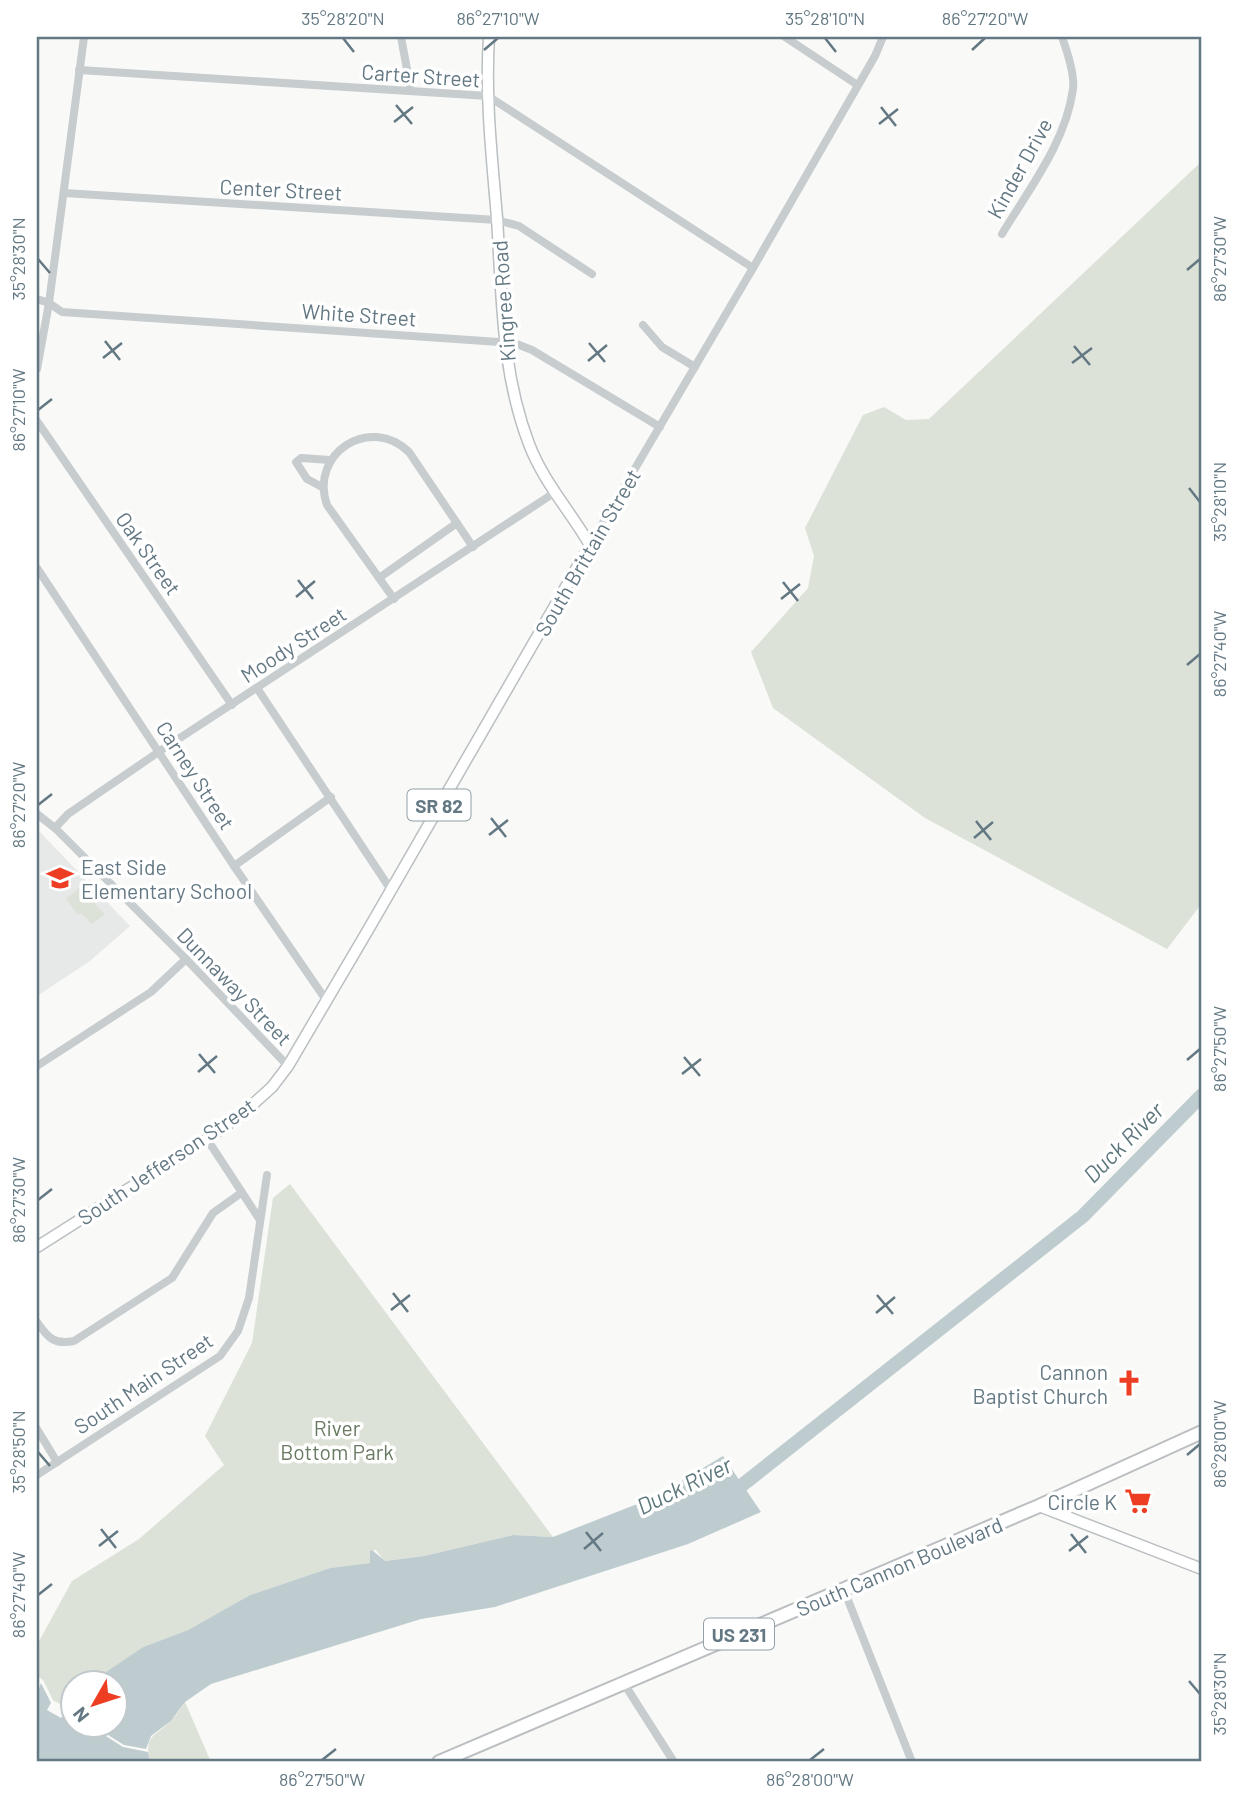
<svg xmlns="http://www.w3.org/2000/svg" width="1239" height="1799" font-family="Barlow,sans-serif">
<rect width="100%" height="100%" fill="#f9f9f7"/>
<path fill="#e7e9e8" d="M37,829l93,97 -40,35 -53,35z"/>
<g fill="#dce2d7">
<path d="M1202,161v742l-35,46 -242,-131 -152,-110 -22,-56 57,-64 6,-32 -9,-28 58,-113 21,-8 22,13 23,-1z"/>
<path d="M79,888l26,26 -13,10 -11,-11 -3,2 -12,-16z"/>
<path d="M290,1184l263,353 -40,-2 -89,21 -40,5 -8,-11 -6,1v12l-40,5 -80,27 -62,35 -45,17 -51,36 -18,1 -1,19 -5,6 -15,-9 -10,-20 -6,-4v-31l35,-64 67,-42 85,-74 -19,-29 47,-93 21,-145z"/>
<path d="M185,1702l26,60h-61c-6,-28 4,-24 21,-41 6,-6 10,-13 14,-19z"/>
</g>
<g fill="#becccf">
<path d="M723,1456l38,56 -73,32 -193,63 -74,12 -210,65 -26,18 -14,19 -20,15 -5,13 -22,-4 -30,-19h22v-42l-24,-1 4,-4 47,-32 45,-17 62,-35 80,-27 40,-5v-12l2,-1 13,11 39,-5 89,-21 40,2 102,-40z"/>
<path d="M41,1683l10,20 -4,7 14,8 6,-7 6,4 1,11h16l33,21 25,5 2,10h-113v-68z"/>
</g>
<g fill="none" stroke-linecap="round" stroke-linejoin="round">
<path stroke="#becccf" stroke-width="14" d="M726,1492l15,-6 342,-270 119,-121"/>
<g stroke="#babfc2" stroke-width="13">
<g id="major">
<path d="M37,1247l170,-108 35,-25 30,-27 16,-21 80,-136 222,-385c-20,-34 -47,-64 -61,-101 -28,-73 -27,-149 -32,-226 -5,-60 -12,-121 -8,-181"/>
<path d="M1039,1506l163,63"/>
</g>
</g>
<g stroke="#bbbfc2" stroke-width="16">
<path id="highway" d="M439,1762l600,-256 163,-74"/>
</g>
<g stroke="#c7ccce" stroke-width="8">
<path d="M401,37l10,54"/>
<path d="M785,37l71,47"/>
<path d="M79,70l409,26 265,172"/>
<path d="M64,193l433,27 22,6 73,48"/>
<path d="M1002,234c27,-45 64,-92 71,-145 2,-15 -6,-38 -11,-52"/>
<path d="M37,299l12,4 13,9 452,31 18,7 128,77"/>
<path d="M643,325l19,22 33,20"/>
<path d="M37,369l12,-66 35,-266"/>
<path d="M37,421l195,284"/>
<path d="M322,487l-15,-8 -11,-17 5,-4 29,2"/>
<path d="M590,545l163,-277 122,-212 8,-19"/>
<path d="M37,568l197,298 92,134"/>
<path d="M379,578l78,-55"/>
<path d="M394,599l-67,-94c-18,-51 42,-91 82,-53l64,95"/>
<path d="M257,688l134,202"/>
<path d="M37,814l18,14 131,131 102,107"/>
<path d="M55,828l13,-14 92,-63 394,-258"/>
<path d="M234,866l97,-69"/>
<path d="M37,1066l114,-74 35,-33"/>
<path d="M207,1139l53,81"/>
<path d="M37,1322c11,16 17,23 37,19l98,-63 41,-65 28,-20"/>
<path d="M37,1429l20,33"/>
<path d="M37,1475l183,-119 18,-25 11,-33 18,-123"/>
<path d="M844,1590l68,172"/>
<path d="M623,1682l51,80"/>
</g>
<use href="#major" stroke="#fff" stroke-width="10"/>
<use href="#highway" stroke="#fff" stroke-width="12"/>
</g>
<path fill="none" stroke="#637883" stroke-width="2.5" d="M343,38l11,14M825,38l11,14M484,50l14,-12M972,50l13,-12M396,105l16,19M881,107l15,19M394,122l19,-15M879,124l19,-15M38,259l12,14M1187,270l13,-11M105,341l15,19M589,343l16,19M1074,346l16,19M103,358l19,-15M588,361l19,-16M1072,363l20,-15M38,410l14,-11M1189,488l11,14M298,580l15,19M783,582l15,19M296,597l19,-16M781,599l19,-15M1187,665l13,-11M38,805l14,-11M491,818l15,19M976,821l15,19M489,835l19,-15M974,838l19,-16M199,1054l16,19M684,1057l16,19M1187,1060l13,-11M198,1072l19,-16M682,1074l19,-15M38,1200l14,-11M393,1293l15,19M877,1295l16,19M391,1310l19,-15M876,1313l19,-16M38,1452l12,14M1187,1455l13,-11M101,1529l15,19M586,1532l15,19M1071,1534l15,19M99,1546l19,-15M584,1549l19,-16M1069,1551l19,-15M38,1595l14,-11M1189,1681l11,13M322,1760l14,-11M810,1760l14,-11"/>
<defs>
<g id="school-bare" transform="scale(2.1)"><path d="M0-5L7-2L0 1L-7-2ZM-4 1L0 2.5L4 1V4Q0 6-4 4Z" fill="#ed3d23" stroke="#fff" stroke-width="2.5" paint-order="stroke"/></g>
<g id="church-bare" transform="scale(2.1)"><path d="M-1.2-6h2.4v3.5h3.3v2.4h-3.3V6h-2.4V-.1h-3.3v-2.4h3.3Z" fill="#ed3d23" stroke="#fff" stroke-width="2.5" paint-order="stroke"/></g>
<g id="supermarket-bare" transform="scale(2.1)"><path d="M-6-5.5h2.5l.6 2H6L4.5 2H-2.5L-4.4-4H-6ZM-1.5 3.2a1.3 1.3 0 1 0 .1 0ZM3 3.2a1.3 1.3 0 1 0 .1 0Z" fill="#ed3d23" stroke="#fff" stroke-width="2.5" paint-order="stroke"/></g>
</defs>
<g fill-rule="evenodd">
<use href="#school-bare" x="60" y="878"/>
<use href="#church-bare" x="1129" y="1383"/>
<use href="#supermarket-bare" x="1138" y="1501"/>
</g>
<g text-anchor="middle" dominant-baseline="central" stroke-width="7" stroke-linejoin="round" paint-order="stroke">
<g fill="#fff" stroke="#92a0a8" stroke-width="2">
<rect x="407.5" y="789.5" width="63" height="31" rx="5"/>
<rect x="704" y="1618.5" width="70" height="31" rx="5"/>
</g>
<g font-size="19" font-weight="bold" fill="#637883">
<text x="439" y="805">SR 82</text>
<text x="739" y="1634">US 231</text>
</g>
<g font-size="21" fill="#637883" stroke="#fff">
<text transform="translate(421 75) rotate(4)">Carter Street</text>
<text transform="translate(1019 168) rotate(-61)">Kinder Drive</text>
<text transform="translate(281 189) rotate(3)">Center Street</text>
<text transform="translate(503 301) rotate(-94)">Kingree Road</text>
<text transform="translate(359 314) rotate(4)">White Street</text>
<text transform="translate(587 552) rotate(-60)">South Brittain Street</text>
<text transform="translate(149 553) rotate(55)">Oak Street</text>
<text transform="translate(293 644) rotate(-33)">Moody Street</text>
<text transform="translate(196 775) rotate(57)">Carney Street</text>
<text transform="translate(235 986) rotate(46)">Dunnaway Street</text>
<text transform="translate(166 1161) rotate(-34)">South Jefferson Street</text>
<text transform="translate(143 1383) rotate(-34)">South Main Street</text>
<text transform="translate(899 1566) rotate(-23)">South Cannon Boulevard</text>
</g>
<g font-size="21" fill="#637883" stroke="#fff" text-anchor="end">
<text x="81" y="866" text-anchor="start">East Side<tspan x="81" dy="24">Elementary School</tspan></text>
<text x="1108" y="1371">Cannon<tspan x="1108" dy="24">Baptist Church</tspan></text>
<text x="1117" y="1501">Circle K</text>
</g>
<g font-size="21" fill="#697a62" stroke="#fff">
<text x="337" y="1427">River<tspan x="337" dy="24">Bottom Park</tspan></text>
</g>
<g font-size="23" font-style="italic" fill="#5e787d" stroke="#fff">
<text transform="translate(1123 1142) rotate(-45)">Duck River</text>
<text transform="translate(684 1485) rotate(-26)">Duck River</text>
</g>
</g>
<rect width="1239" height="1799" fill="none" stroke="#ffffff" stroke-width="77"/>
<g transform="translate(94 1704) rotate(231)"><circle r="33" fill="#ffffff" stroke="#c1c9cd" stroke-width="2"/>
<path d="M0-5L12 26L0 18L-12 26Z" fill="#ed3d23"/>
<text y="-10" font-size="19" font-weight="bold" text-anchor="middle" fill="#637883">N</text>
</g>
<rect x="38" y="38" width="1162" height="1722" fill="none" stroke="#637883" stroke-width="2.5"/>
<g font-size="18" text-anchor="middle" fill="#637883">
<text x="343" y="25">35°28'20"N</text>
<text x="498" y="25">86°27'10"W</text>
<text x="825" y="25">35°28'10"N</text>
<text x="985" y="25">86°27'20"W</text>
<text transform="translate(1220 259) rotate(-90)" y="6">86°27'30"W</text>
<text transform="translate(19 259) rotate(-90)" y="6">35°28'30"N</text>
<text transform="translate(19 410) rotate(-90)" y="6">86°27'10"W</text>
<text transform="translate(1220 502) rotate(-90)" y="6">35°28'10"N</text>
<text transform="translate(1220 654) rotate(-90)" y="6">86°27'40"W</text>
<text transform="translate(19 805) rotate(-90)" y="6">86°27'20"W</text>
<text transform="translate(1220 1049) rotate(-90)" y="6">86°27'50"W</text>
<text transform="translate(19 1200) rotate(-90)" y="6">86°27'30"W</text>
<text transform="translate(1220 1444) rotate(-90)" y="6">86°28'00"W</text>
<text transform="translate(19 1452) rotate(-90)" y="6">35°28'50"N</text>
<text transform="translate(19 1595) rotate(-90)" y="6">86°27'40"W</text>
<text transform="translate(1220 1694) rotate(-90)" y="6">35°28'30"N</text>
<text x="322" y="1786">86°27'50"W</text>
<text x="810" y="1786">86°28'00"W</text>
</g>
</svg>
